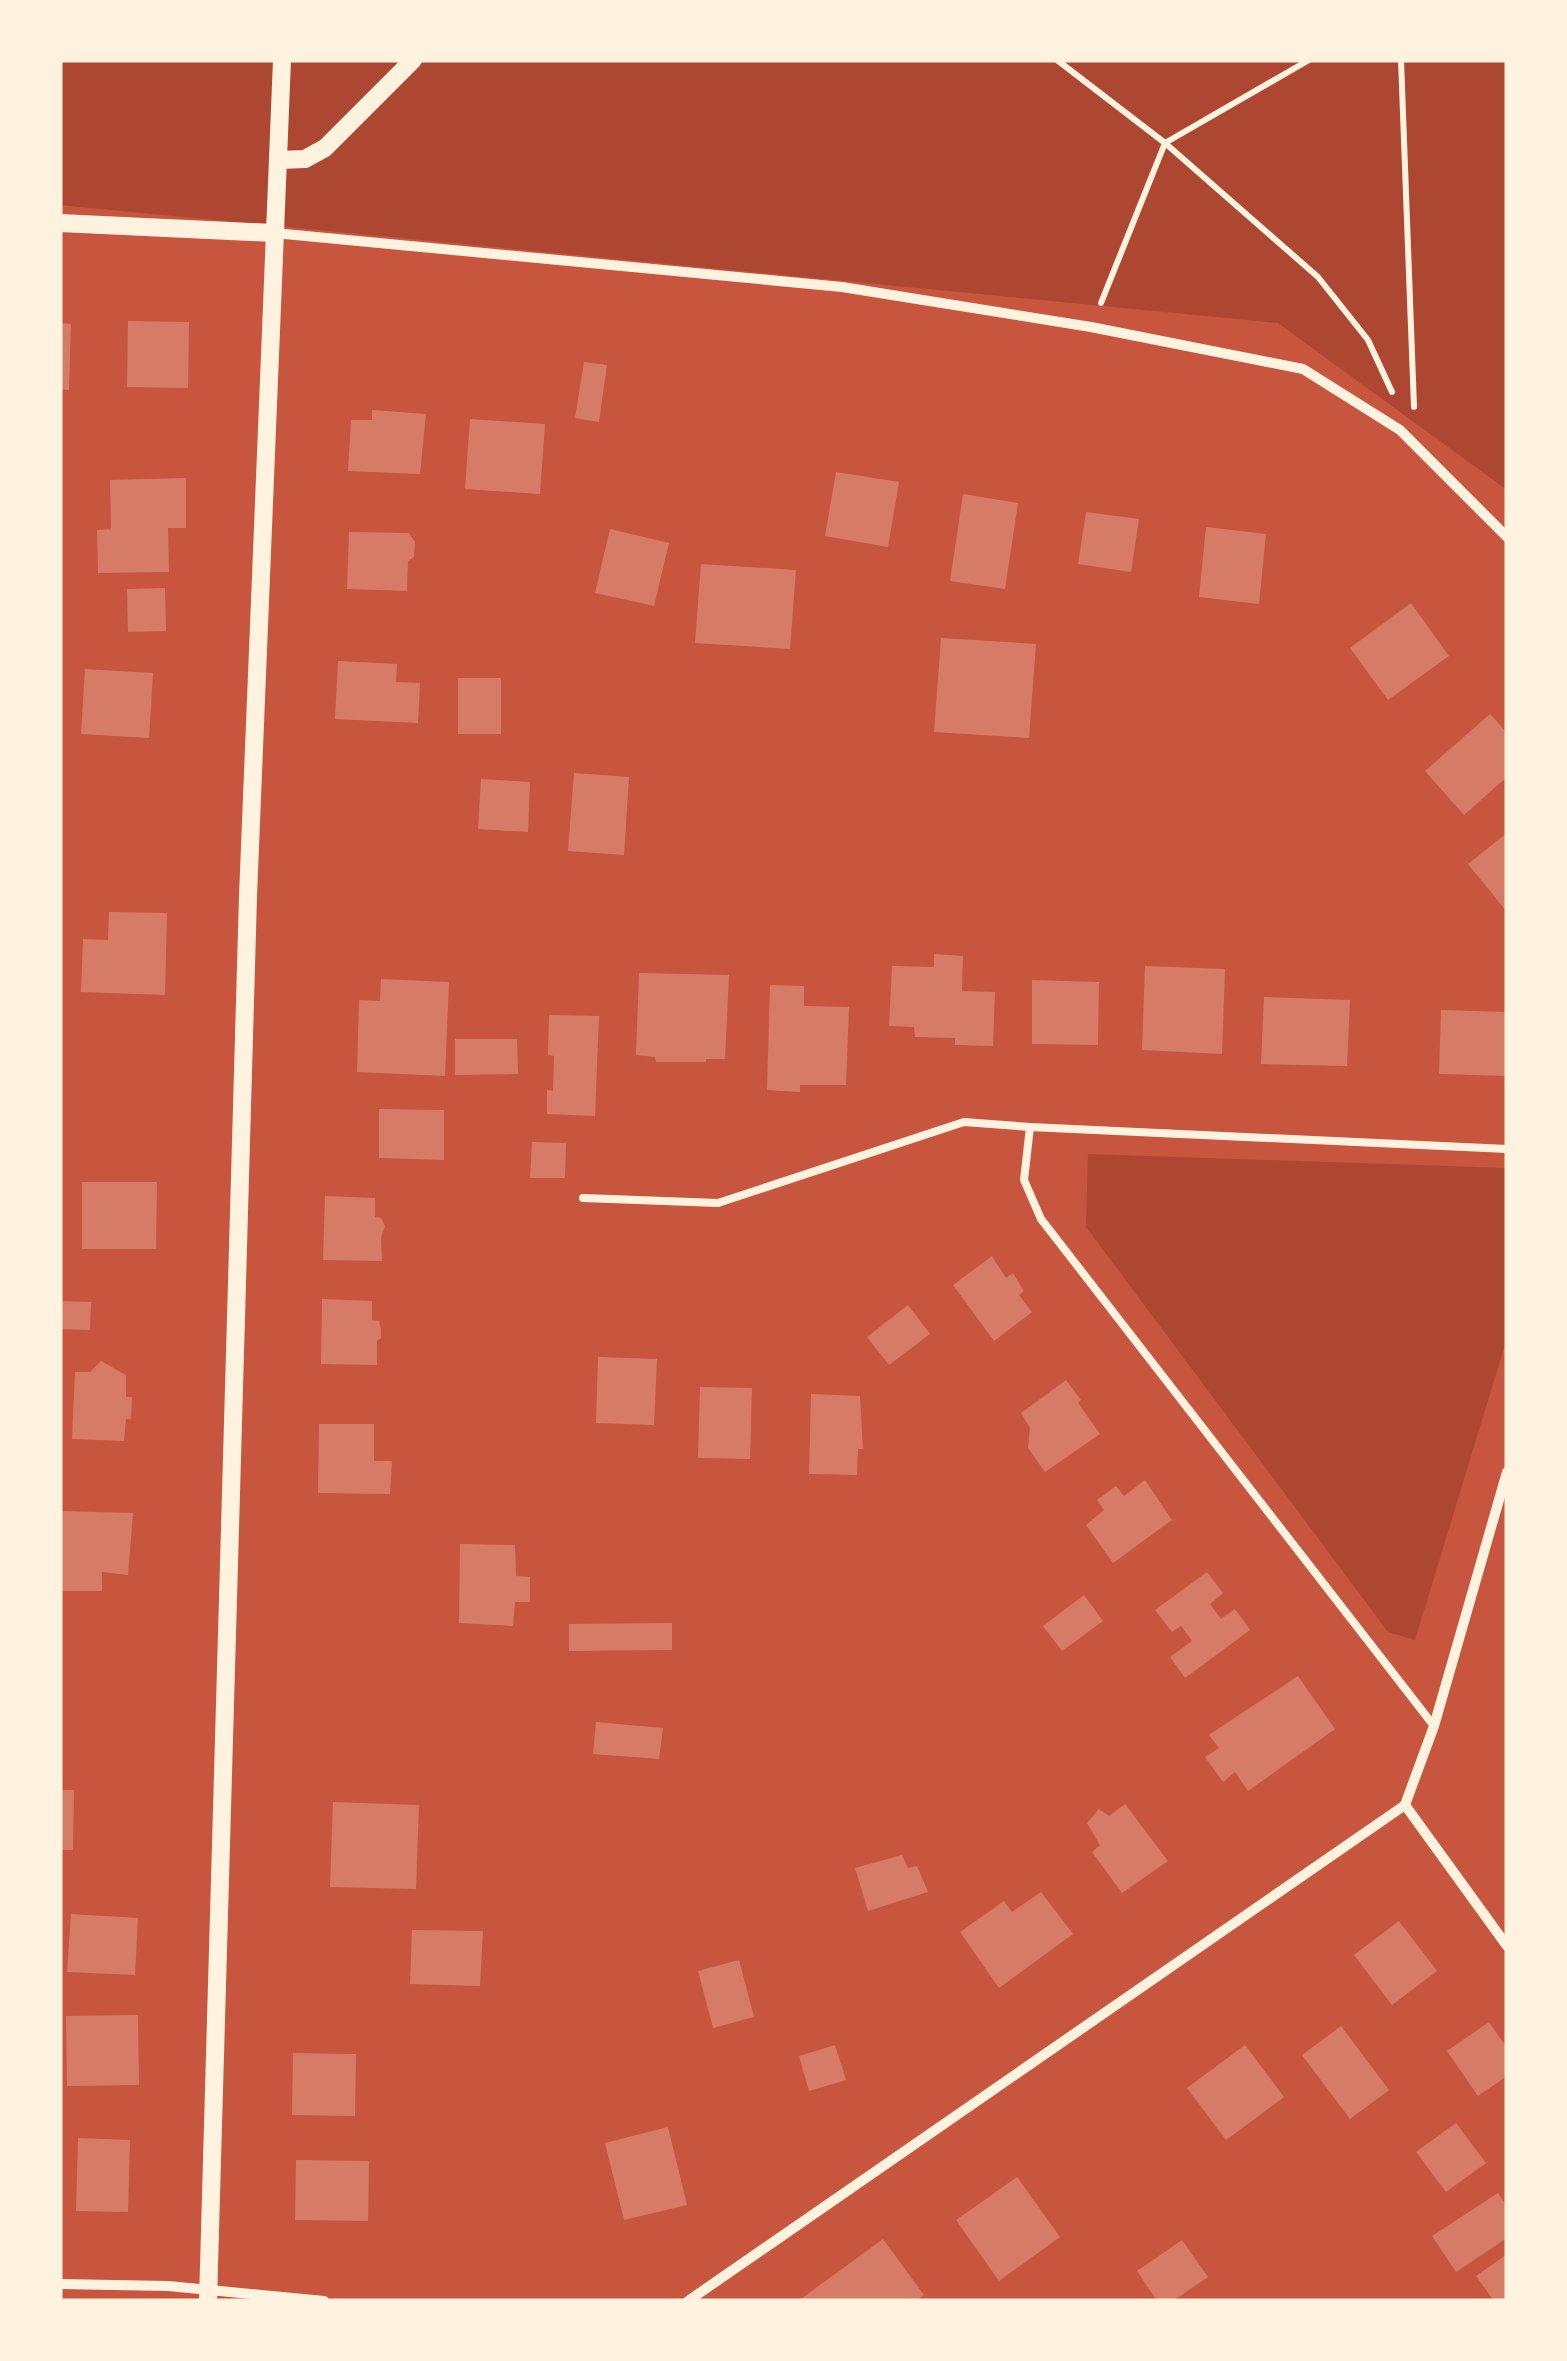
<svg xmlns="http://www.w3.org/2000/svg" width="1567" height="2361" font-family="Georgia,serif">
<rect width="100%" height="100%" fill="#c8553d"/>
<g fill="#ae4732">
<path d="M60,60h1447v430l-229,-167 -1218,-118z"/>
<path d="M1088,1154l419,14v170l-92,302 -27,-8 -302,-405z"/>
</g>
<g fill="#d67c66">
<path d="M128,321l61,1 -1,66 -61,-1z"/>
<path d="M60,323l11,1 -2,66 -9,-1z"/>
<path d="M584,362l23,3 -8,57 -24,-4z"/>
<path d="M372,410l54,4 -6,60 -72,-3 3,-51h21z"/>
<path d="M470,419l75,5 -5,70 -75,-5z"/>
<path d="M836,472l63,10 -11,65 -63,-11z"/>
<path d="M186,478v50h-18l1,44 -71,1 -1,-43 14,-1 -1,-49z"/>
<path d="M963,494l55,9 -13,86 -55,-8z"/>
<path d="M1086,512l53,7 -8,53 -53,-8z"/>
<path d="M1206,527l60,7 -7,70 -60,-7z"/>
<path d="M610,529l59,14 -15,63 -59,-13z"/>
<path d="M349,532l60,1 6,9 -1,15 -6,4 -1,30 -60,-2z"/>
<path d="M701,564l95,6 -6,79 -95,-6z"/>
<path d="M165,588l1,43 -38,1 -1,-43z"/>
<path d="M1411,603l38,53 -61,44 -38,-52z"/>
<path d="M941,638l95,6 -7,94 -95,-6z"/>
<path d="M338,661l59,3 -1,18 24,1 -2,40 -83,-4z"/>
<path d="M85,669l68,4 -4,65 -68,-4z"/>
<rect x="458" y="678" width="43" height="56"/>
<path d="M1490,714l17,19v44l-43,38 -39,-44z"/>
<path d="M574,773l55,4 -5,78 -56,-4z"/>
<path d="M481,779l49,3 -2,50 -50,-3z"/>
<path d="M1507,833v79l-39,-48z"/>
<path d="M109,912l58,1 -2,82 -84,-3 2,-53 25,1z"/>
<path d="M934,954l29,2 -1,35 33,1 -2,54 -38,-1v-7l-40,-1 -1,-10 -25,-1 3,-60 42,1z"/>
<path d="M1145,966l80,3 -3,85 -80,-4z"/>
<path d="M639,973l90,2 -4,84h-19v3h-50l-1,-5 -19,-2z"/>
<path d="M381,979l68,3 -4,94 -88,-4 2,-72 21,1z"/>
<path d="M1032,980l67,2 -1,63 -66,-1z"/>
<path d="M770,985l34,1v20l45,1 -3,78h-46v7l-33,-2z"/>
<path d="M1264,997l86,3 -3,66 -86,-2z"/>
<path d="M1441,1010l66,2v64l-68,-2z"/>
<path d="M549,1015l50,1 -4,100 -48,-2v-24l6,1 1,-35 -6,-1z"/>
<path d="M455,1039h62l1,35 -63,1z"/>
<path d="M379,1109l65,1v50l-65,-2z"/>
<path d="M532,1142l34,1 -1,35h-35z"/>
<path d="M82,1182h75l-1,67h-74z"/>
<path d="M325,1196l50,2v19l6,1 4,8 -4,12 1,23 -59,-1z"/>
<path d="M992,1256l14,22 7,-5 11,18 -5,4 13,17 -38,29 -41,-56z"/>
<path d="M322,1299l50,2v19l7,1 2,8v9l-4,3v24l-56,-1z"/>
<path d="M60,1301l31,1 -1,28 -30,-1z"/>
<path d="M908,1305l22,29 -41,31 -22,-28z"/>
<path d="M598,1357l59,2 -3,66 -58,-2z"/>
<path d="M101,1361l25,14v22h6l-1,22h-5l-2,22 -52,-2 3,-67h15z"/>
<path d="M1066,1380l15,20 -3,3 22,31 -55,38 -17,-24 2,-20 -9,-15z"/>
<path d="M700,1387l52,1 -2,71 -52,-1z"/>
<path d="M811,1394l49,2 3,53h-5l-1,26 -48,-1z"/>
<path d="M319,1424h55v37h18l-2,33 -72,-1z"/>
<path d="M1145,1480l27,40 -59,43 -27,-38 18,-15 -7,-10 19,-14 8,10z"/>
<path d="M61,1511l72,2 -5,62 -26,-3v19h-42z"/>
<path d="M460,1544l55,1 1,31 14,1v25h-15l-2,24 -54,-3z"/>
<path d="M1207,1572l16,21 -13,11 11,15 14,-10 15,21 -65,48 -15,-21 22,-16 -11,-15 -9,6 -17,-22z"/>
<path d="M1084,1595l19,26 -41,30 -19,-25z"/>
<path d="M672,1623v27l-103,1v-27z"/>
<path d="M1298,1676l37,53 -87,62 -13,-19 -12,10 -18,-25 14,-9 -10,-13z"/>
<path d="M596,1722l67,6 -4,31 -66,-5z"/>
<path d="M60,1790h14l-1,60h-13z"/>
<path d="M333,1802l86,3 -3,84 -86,-2z"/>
<path d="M1125,1804l43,57 -46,32 -30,-41 8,-7 -13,-22 12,-14 10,7z"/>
<path d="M902,1855l6,13 9,-2 11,26 -60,19 -13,-43z"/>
<path d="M1041,1892l32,42 -74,54 -39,-56 44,-31 8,11z"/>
<path d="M71,1914l67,4 -3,57 -68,-3z"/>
<path d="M1399,1921l38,50 -45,34 -38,-50z"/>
<path d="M412,1930l71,1 -3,55 -70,-2z"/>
<path d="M739,1960l15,57 -41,11 -15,-57z"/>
<path d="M138,2015l1,70 -72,1 -1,-70z"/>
<path d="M1489,2022l18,26v28l-29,20 -31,-45z"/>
<path d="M1341,2026l48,64 -39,29 -48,-64z"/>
<path d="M835,2045l11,35 -37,11 -10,-35z"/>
<path d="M1245,2045l39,52 -58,43 -39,-52z"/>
<path d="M293,2053l63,1 -1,62 -63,-1z"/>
<path d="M1456,2123l30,40 -40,29 -30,-40z"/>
<path d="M668,2127l19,78 -63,15 -19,-77z"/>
<path d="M78,2138l52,2 -2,72 -52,-1z"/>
<path d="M296,2160l73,1 -1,60 -73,-1z"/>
<path d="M1017,2177l43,60 -61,44 -43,-61z"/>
<path d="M1498,2193l9,13v32l-51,34 -24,-36z"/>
<path d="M883,2239l41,56 -8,6h-118z"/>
<path d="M1182,2240l26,37 -35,24h-16l-20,-30z"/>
<path d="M1507,2254v47h-13l-18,-25z"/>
</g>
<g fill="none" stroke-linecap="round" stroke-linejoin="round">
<g stroke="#fff3e0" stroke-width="6">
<path d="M1057,60l108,83 153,134 50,63 24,52"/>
<path d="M1401,60l13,347"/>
<path d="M1101,303l64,-160 144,-83"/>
</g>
<g stroke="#fff3e0" stroke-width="8">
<path d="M583,1198l135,5 246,-81 66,5"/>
<path d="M1434,1726l-393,-507 -17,-39 6,-53 477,22"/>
</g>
<g stroke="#fff3e0" stroke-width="10">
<path d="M274,233l568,54 249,40 212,42 97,61 107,107"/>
<path d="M1405,1805l102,141"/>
<path d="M60,2284l108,2 156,15"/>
<path d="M688,2301l717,-496 29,-79 73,-254"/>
</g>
<g stroke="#fff3e0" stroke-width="18">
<path d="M279,160l26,-1 20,-11 88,-88"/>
<path d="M60,223l213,10"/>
<path d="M208,2301l40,-1405 34,-836"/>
</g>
</g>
<rect width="1567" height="2361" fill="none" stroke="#fff3e0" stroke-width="125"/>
</svg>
